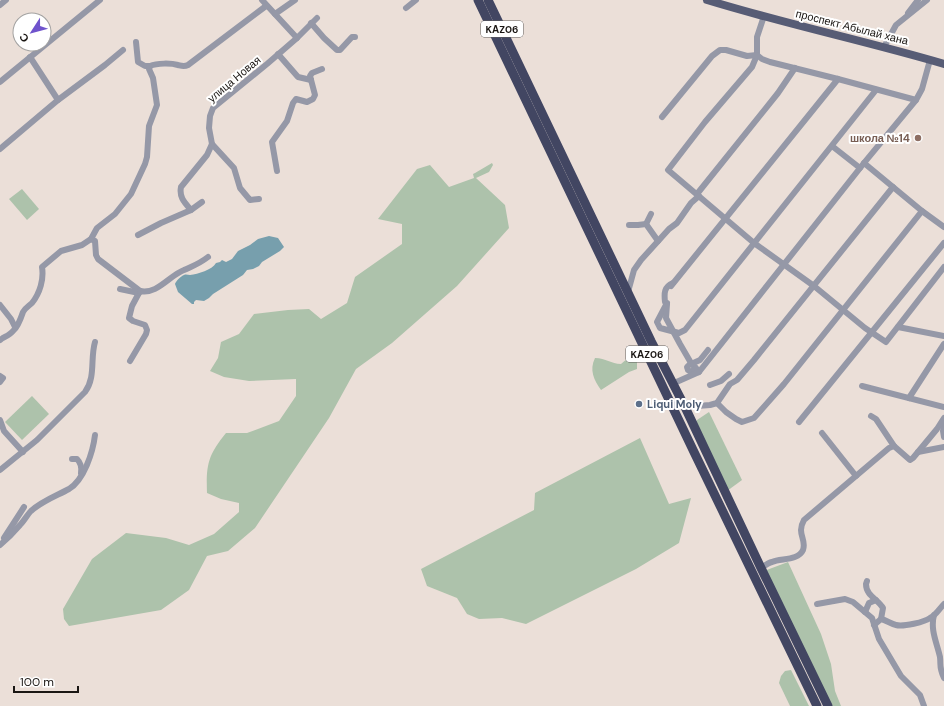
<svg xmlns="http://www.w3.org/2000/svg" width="944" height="706" font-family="'DM Sans',sans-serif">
<rect width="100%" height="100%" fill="#ebdfd8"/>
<g fill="#adc2ab">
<path d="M492,163l1,2 -4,7 -13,6 29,27 4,23 -52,58 -65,57 -36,26 -27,49 -74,110 -27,23 -21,5 -18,34 -28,20 -92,16 -5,-7 -1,-10 29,-50 34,-26 40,5 23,7 25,-11 25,-22v-9l-18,-4 -14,-6c-1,-28 1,-38 19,-60h21l32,-12 17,-25v-17l-47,2 -25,-4 -14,-6 8,-13 3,-16 18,-8 15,-20 34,-4 21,-1 12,10 26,-16 8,-26 47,-33v-20l-24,-5 39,-50 13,-4 19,22 25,-9 -1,-4 2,-1z"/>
<path d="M22,189l17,20 -12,11 -18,-21z"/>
<path d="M595,358c11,0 16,6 26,6l7,-6 9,1v10l-8,3 -28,18c-7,-10 -12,-20 -6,-32z"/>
<path d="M32,396l17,18 -27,26 -17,-18z"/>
<path d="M709,412l33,68 -15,11 -32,-67 2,-4z"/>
<path d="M640,438l29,66 22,-6 -12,45 -43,26 -110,55 -24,-6 -23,1 -12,-5 -10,-16 -30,-12 -6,-17 113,-59 1,-17z"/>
<path d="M788,562l33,72 10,30 4,27 6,15h-11l-66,-135z"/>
<path d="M791,670l18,36h-19l-11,-23 2,-7 4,-5z"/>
</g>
<path fill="#779fad" d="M269,236l9,2 6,9 -4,4 -18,11 -3,4 -6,3 -6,1 -4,5 -30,19 -4,4 -5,3 -8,-1 -2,2v2h-2l-14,-12 -3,-8c1,-3 6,-8 9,-9 2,-1 4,0 6,0 8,-1 22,-5 26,-12l4,-1 2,-2 4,2 6,-3 6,-8 12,-6 8,-6z"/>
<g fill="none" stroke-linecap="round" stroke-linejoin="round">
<g stroke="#9598a7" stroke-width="6">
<path d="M262,0l35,38"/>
<path d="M0,5l6,-5"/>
<path d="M406,8l10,-8"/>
<path d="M908,13l10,-13"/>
<path d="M275,14l20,-14"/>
<path d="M764,16l-7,21v18l-5,12 -47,55 -37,48 86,73 60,43 51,42 21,14 58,-75"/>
<path d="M311,23l13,15 13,12h3l12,-13h3"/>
<path d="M136,42l2,20 7,4h5"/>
<path d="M884,47l12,-22 31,-25"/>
<path d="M278,54l20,23 13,3"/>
<path d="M30,57l28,43"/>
<path d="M0,82l100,-82"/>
<path d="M662,117l50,-61 8,-6h6l21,6 10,-1 5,4 8,3 68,17 78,21"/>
<path d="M212,144l22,24 6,20 10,12 9,-1"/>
<path d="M832,146l28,22"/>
<path d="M0,149l58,-49 47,-35 18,-15"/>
<path d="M864,163l58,48 22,16"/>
<path d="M277,171l-5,-29 15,-21 6,-18 3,-4 11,3 6,-3 2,-4 -5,-19 2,-3 10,-4"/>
<path d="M697,194l81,-101 17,-25"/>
<path d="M191,210c-7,-8 -12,-13 -10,-23l26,-32 5,-11 -3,-16 1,-12 3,-8 54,-44 30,-26 20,-20"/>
<path d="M646,224l5,-10"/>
<path d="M629,225h9l8,-1 12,17"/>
<path d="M138,235l23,-12 30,-13 11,-8"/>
<path d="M91,239l4,2 1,14 2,4 42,32 -8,15 -3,12 4,3 12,4 2,5 -1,4 -16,27"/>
<path d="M673,283c-9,4 -9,10 -8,19l2,1 -10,19 3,6 19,5 6,-3 191,-240"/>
<path d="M671,286l167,-207"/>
<path d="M120,289l19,4"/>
<path d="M140,291c17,4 30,-16 44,-21 11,-5 15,-6 24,-13"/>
<path d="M628,292l6,-22 7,-10 28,-31 8,-6 14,-20 8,-7"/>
<path d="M667,304l-1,14 14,26 11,19 8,9"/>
<path d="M0,305l11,14 4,8"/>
<path d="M898,327l46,9"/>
<path d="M0,340c4,-3 10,-5 13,-9 5,-4 8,-13 10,-19 2,-4 6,-6 9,-9 8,-10 12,-24 10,-36l19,-16 21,-6 9,-6 6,-11 18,-14 16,-20 14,-30 2,-7 2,-31 8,-21 -4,-27 -4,-9 1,-3c7,-3 21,-3 28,-1 4,1 6,2 10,0l78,-59"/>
<path d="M696,368l-5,4 -3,-2 -1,-3 2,-2 11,-5 8,-10"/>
<path d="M0,376l3,2 -3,4"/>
<path d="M672,384l27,-12 165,-209 52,-63 6,-11 8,-29"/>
<path d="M710,385l11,-4 8,-7"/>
<path d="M862,386l82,21"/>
<path d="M909,398l35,-54"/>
<path d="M717,403l9,9 10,7 6,3 12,-4 30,-34 138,-173"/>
<path d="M685,407l25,-2 7,-2 13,-19 7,-4 17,-20 139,-173"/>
<path d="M871,416l5,3 18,27"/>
<path d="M0,420l4,11 19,21"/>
<path d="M799,422l145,-179"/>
<path d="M944,425l-1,6 1,6"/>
<path d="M822,433l34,43"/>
<path d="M918,452l26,-5"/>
<path d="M72,459h5c4,4 5,8 4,14"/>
<path d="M0,470l37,-30 48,-48c11,-15 5,-33 10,-50"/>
<path d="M4,538l20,-31"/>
<path d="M0,545c7,-6 14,-13 20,-20 4,-4 7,-10 11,-14 11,-10 25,-15 38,-22 15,-9 24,-37 26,-54"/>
<path d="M761,568c3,-2 7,-5 11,-6 9,-4 26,-1 31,-12 4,-11 -7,-16 1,-30l85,-72 5,-2 16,14 3,-2 24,-29 7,-11"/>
<path d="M867,581l-1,3c0,12 12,15 17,24l-2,11"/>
<path d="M817,604l28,-5 8,3 19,16 7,21 22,37 19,19 4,11"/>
<path d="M865,612l4,-9 7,-3"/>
<path d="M934,615c-4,15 3,28 6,42 1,9 -1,11 4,21"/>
<path d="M874,625l7,-6c5,1 10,5 15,6 7,2 29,-3 34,-7 6,-3 9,-9 14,-14"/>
</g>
<path stroke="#575c75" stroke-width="8" d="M707,0c78,24 159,41 237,64"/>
<g stroke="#424662" stroke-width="9">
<path d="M478,0l216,452 123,254"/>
<path d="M488,0l163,341 34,66 76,161 67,138"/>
</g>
</g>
<circle fill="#8d6e63" stroke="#fff" stroke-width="1.5" cx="918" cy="138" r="4"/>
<circle fill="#5c6f8a" stroke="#fff" stroke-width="1.5" cx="639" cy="404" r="4"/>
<g text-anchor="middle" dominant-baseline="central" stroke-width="4" stroke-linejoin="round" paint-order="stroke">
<g fill="#fff" stroke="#5f5c5a" stroke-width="1">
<rect x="481" y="21" width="42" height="16" rx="3"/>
<rect x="626" y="346" width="42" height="16" rx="3"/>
</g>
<g font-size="10" font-weight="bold" fill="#1a1613">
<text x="502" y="29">KАZ06</text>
<text x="647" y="354">KАZ06</text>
</g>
<g font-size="11" fill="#1a1613" stroke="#fff">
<text transform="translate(852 27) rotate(14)">проспект Абылай хана</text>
<text transform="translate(234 79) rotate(-40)">улица Новая</text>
</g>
<g font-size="11" font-weight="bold" fill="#785e54" stroke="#fff" text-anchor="end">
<text x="910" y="138">школа №14</text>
</g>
<g font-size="11" font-weight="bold" fill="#4e5e75" stroke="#fff" text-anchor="start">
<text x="647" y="404">Liqui Moly</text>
</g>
</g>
<g transform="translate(32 32) rotate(234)"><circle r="19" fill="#ffffff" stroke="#a3a2a1"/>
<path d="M0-3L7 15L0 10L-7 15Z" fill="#6f53cc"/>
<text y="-6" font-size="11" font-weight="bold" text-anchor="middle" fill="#1a1613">С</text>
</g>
<path d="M14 686v6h64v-6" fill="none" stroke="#1a1613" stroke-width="2"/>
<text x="20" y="686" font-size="12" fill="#1a1613" stroke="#ffffff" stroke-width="3" paint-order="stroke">100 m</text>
</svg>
